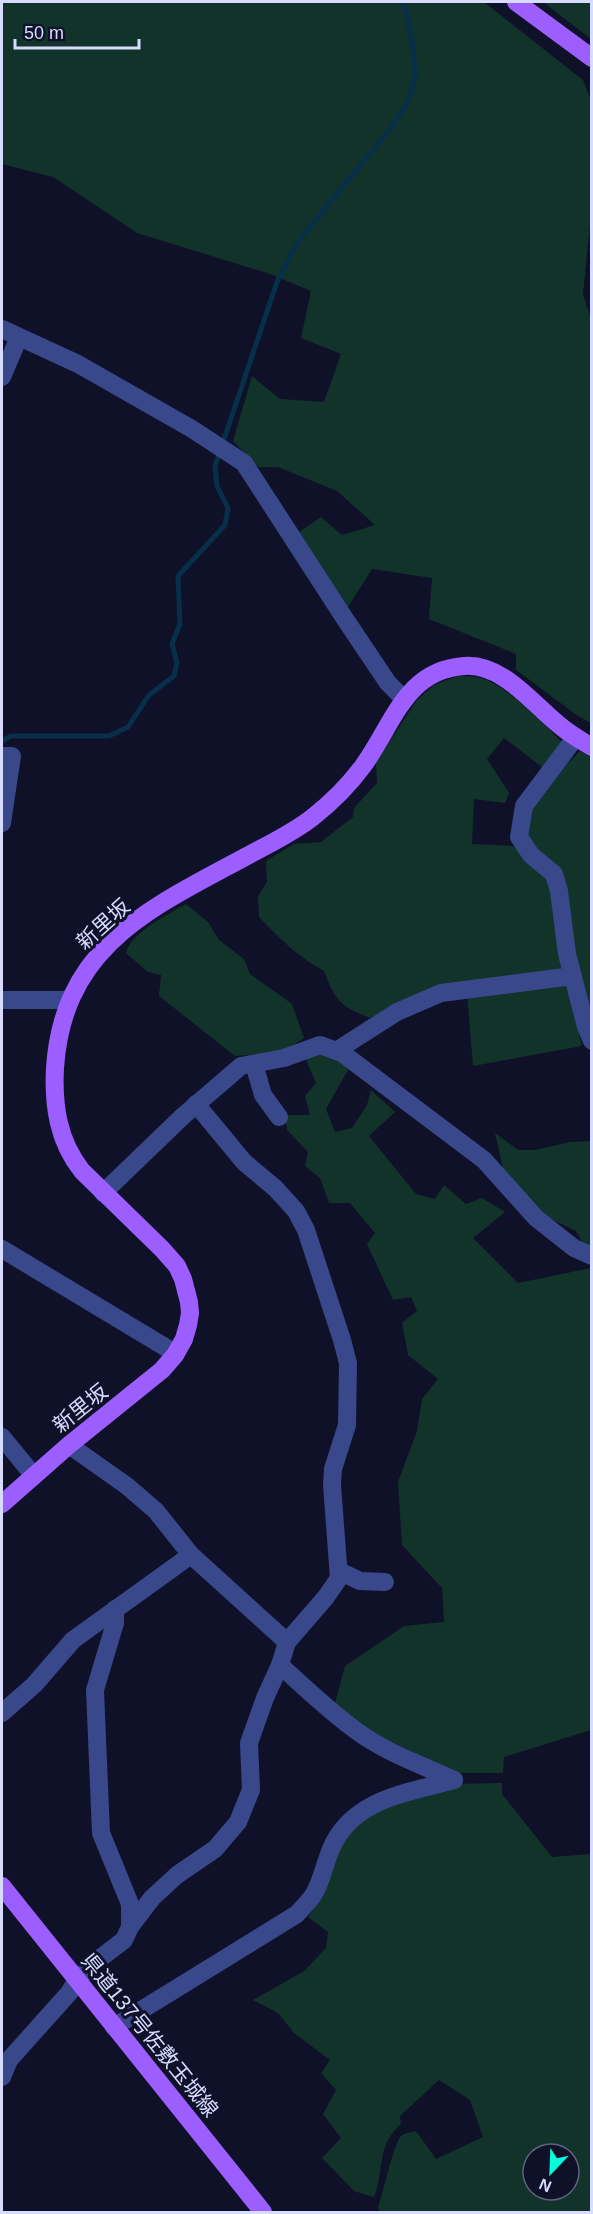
<svg xmlns="http://www.w3.org/2000/svg" width="593" height="2214" font-family="Helvetica,'Noto Sans JP',sans-serif">
<rect width="100%" height="100%" fill="#0f1129"/>
<g fill="#12332a" fill-rule="evenodd">
<path d="M2,2h482l99,78 9,23v102l-9,89 9,28 -1,401 -13,-7 -62,-46v-16l-87,-35 3,-41 -60,-9 -24,38 -49,-75 22,-15 21,18 33,-10 -38,-34 -59,-24h-20l-25,-26 19,-65 28,23 44,3 17,-48 -40,-16 10,-47 -41,-17 -133,-41 -84,-56 -51,-13z"/>
<path d="M543,2h48v37z"/>
<path d="M458,676c6,0 13,0 19,1 29,6 66,47 87,67l-18,26 -42,-32 -17,21 22,34 -4,10 -31,-4 -2,45 44,2 31,30 6,12 12,84 -166,32 -29,14c-30,-12 -34,-16 -46,-47 -26,-14 -45,-33 -65,-54l-1,-21 9,-14 -1,-21 28,-17 27,-2 32,-25 1,-9 23,-25 -1,-21 41,-62 17,-15z"/>
<path d="M580,751l11,6v264l-17,-65 -37,-104 -13,-17 6,-25 35,-44z"/>
<path d="M186,904l22,18 11,18 25,19 6,15 42,30 12,34c-22,17 -42,16 -69,18l-76,-60 2,-21 -13,-3 -22,-19c5,-21 43,-39 60,-49z"/>
<path d="M565,982l17,64 -109,20 -6,-73z"/>
<path d="M317,1052l17,6 15,10 -23,41 9,23 17,-4 15,-23 4,-15 24,22 -26,24 47,58 19,5 9,-14 22,19 16,-6 23,14 -32,26 45,45 73,-15v462l-87,27 -1,16h-48l-99,-49 -21,-21 10,-37 59,-40 40,-4 -2,-34 -40,-43 -4,-63 19,-51 5,-32 16,-20 -30,-24 -6,-32 15,-12 -6,-14 -18,3 -26,-56 8,-11 -25,-30h-21l-9,-25 -15,-12 3,-14 -21,-22 -2,-15h25l-5,-19 11,-13 -10,-23z"/>
<path d="M495,1133l23,17h17l35,-8 21,-1v109l-6,-3 -9,-16 -37,-18 -35,-40z"/>
<path d="M502,1783v11l50,63 39,-3v358h-211l-2,-5c5,-13 16,-66 24,-72 3,-2 10,-3 14,-4l20,28 47,-22 -13,-37 -31,-20 -39,36 1,8c-25,22 -16,44 -27,73l-20,-6 -32,-33 19,-20 -18,-24 13,-24 -15,-17 9,-13 -36,-27 -16,-20 -25,-13 51,-29 22,-23 2,-16 -20,-15 15,-21 24,-66 23,-19 86,-27zM533,2154h36v36h-36z"/>
</g>
<g fill="none" stroke-linecap="round" stroke-linejoin="round">
<path stroke="#082f49" stroke-width="5" d="M2,741l9,-5h98l19,-9 21,-32 25,-19 3,-13 -5,-19 8,-20 -2,-48 47,-51 3,-17 -11,-22 -2,-20 62,-184 21,-40 95,-117 14,-21 8,-27 -2,-31 -7,-35 -5,-9"/>
<g stroke="#38488a" stroke-width="18">
<path d="M2,329l76,35 114,65 52,34 101,156 43,64 16,16"/>
<path d="M2,377l17,-40"/>
<path d="M575,738l-51,68 -5,31 12,18 23,19 5,17 8,63 19,73 6,14"/>
<path d="M2,756h10l-10,67"/>
<path d="M2,1000h67"/>
<path d="M336,1051l61,-39 44,-19 132,-17"/>
<path d="M254,1064l9,31 16,22"/>
<path d="M103,1193l80,-77 58,-50 43,-8 36,-13 22,8 142,107 52,58 38,30 18,8"/>
<path d="M2,1249l163,98 10,8"/>
<path d="M2,1437l32,39"/>
<path d="M191,1555l96,87"/>
<path d="M339,1571l21,10 25,1"/>
<path d="M280,1665c25,23 50,47 78,67 29,21 64,33 96,48"/>
<path d="M2,1713l32,-28 39,-45 118,-85 -35,-44 -29,-25 -58,-41"/>
<path d="M130,1927l22,-29 25,-23 38,-26 23,-27 13,-32 -2,-47 16,-45 15,-33 7,-23 39,-45 13,-19 -7,-93 1,-16 14,-44 1,-62 -6,-23 -36,-110 -10,-19 -21,-23 -31,-26 -48,-58"/>
<path d="M114,2027l183,-113c6,-7 14,-14 18,-22 7,-13 10,-29 16,-43 21,-50 76,-56 123,-69"/>
<path d="M2,2077l7,-17 60,-67 8,-13 13,-14 34,-26 6,-13v-23l-29,-71 -6,-143 20,-67v-14"/>
</g>
<g stroke="#9c5eff" stroke-width="18">
<path d="M516,2l76,56"/>
<path d="M2,1504l67,-59 93,-75 13,-15 9,-16 4,-14 2,-12 -1,-11 -6,-23 -6,-13 -15,-17 -80,-78c-24,-30 -29,-66 -27,-103 8,-123 96,-160 192,-212 22,-12 46,-23 66,-39 19,-15 36,-32 50,-51 30,-41 42,-96 101,-100 38,-3 68,37 94,58 10,9 22,16 34,23"/>
<path d="M2,1886l261,326"/>
</g>
</g>
<g text-anchor="middle" dominant-baseline="central" stroke-width="6" stroke-linejoin="round" paint-order="stroke">
<g font-size="21" fill="#d7dcff" stroke="#0f1129">
<text transform="translate(103 924) rotate(-42)">新里坂</text>
<text transform="translate(80 1408) rotate(-39)">新里坂</text>
<text transform="translate(150 2035) rotate(51)">県道137号佐敷玉城線</text>
</g>
</g>
<rect width="593" height="2214" fill="none" stroke="#d7dcff" stroke-width="6"/>
<g transform="translate(551 2172) rotate(203)"><circle r="28" fill="#0f1129" stroke="#5f627f" stroke-width="1.5"/>
<path d="M0-4.5L10 22L0 15L-10 22Z" fill="#03ffdc"/>
<text y="-9" font-size="16" font-weight="bold" text-anchor="middle" fill="#d7dcff">N</text>
</g>
<path d="M15 39v9h124v-9" fill="none" stroke="#d7dcff" stroke-width="3"/>
<text x="24" y="39" font-size="18" fill="#d7dcff" stroke="#0f1129" stroke-width="4.5" paint-order="stroke">50 m</text>
</svg>
